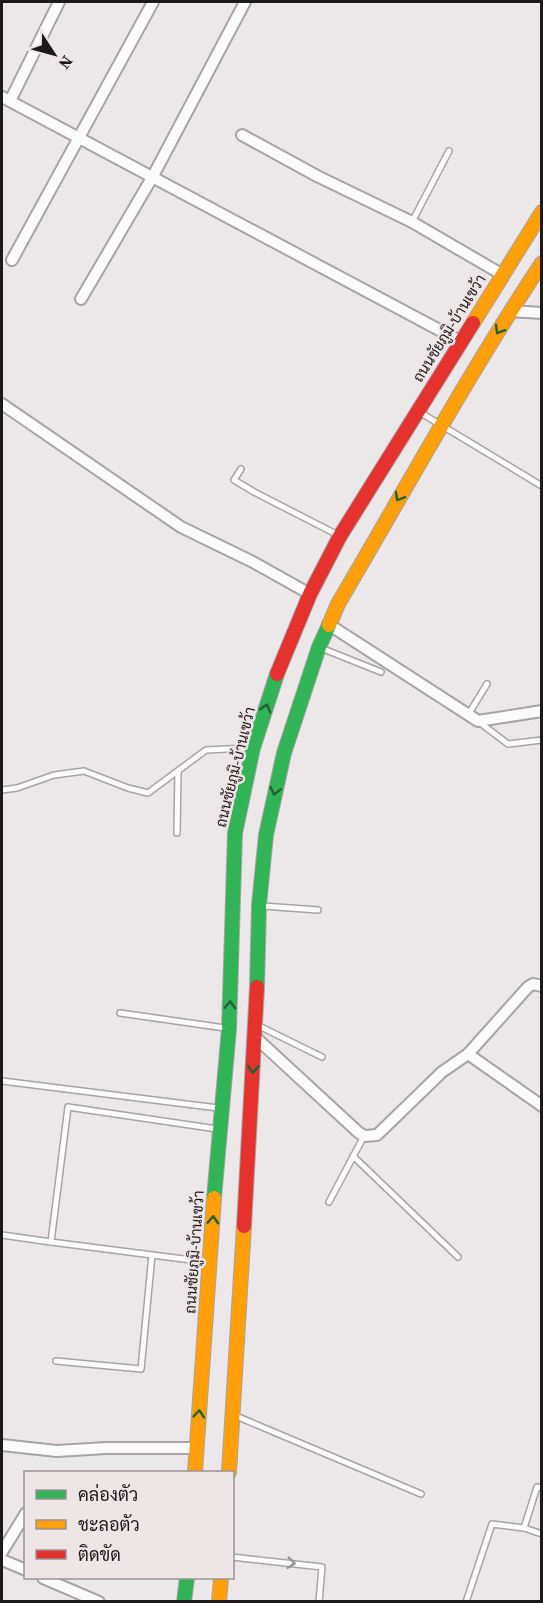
<svg xmlns="http://www.w3.org/2000/svg" width="543" height="1603" font-family="'Source Serif 4',Sarabun,serif">
<rect width="100%" height="100%" fill="#ece7e8"/>
<g fill="none" stroke-linecap="round" stroke-linejoin="round">
<g stroke="#a8a4a5" stroke-width="8">
<g id="lane">
<path d="M412,222l37,-71"/>
<path d="M421,413l121,73"/>
<path d="M241,469l-7,11 22,13 80,41"/>
<path d="M321,648l60,24"/>
<path d="M468,715l19,-31"/>
<path d="M479,722l29,22 34,-4"/>
<path d="M2,790l15,-2 37,-13 30,-4 44,17 20,5 58,-43 42,-2"/>
<path d="M177,833l1,-62"/>
<path d="M263,906l55,4"/>
<path d="M120,1013l105,15"/>
<path d="M261,1027l61,30"/>
<path d="M2,1081l216,27"/>
<path d="M353,1156l105,101"/>
<path d="M329,1202l35,-66"/>
<path d="M2,1235l49,7"/>
<path d="M207,1262l-156,-20 17,-135 149,22"/>
<path d="M56,1361l85,8 11,-114"/>
<path d="M236,1416l185,78"/>
<path d="M524,1528l13,-41 5,1"/>
<path d="M232,1557l90,10 -3,35"/>
<path d="M466,1602l26,-78 32,4 18,6"/>
</g>
</g>
<g stroke="#a8a4a5" stroke-width="14">
<g id="street">
<path d="M2,97l458,244"/>
<path d="M10,101l49,-99"/>
<path d="M242,135l75,41 95,46 91,53"/>
<path d="M12,260l141,-258"/>
<path d="M81,299l72,-123 92,-174"/>
<path d="M510,311l32,2"/>
<path d="M2,404l179,123 72,35 57,32"/>
<path d="M328,624l150,97 64,-10"/>
<path d="M255,1037l103,95 6,4 13,-1 65,-63 26,-18 60,-67 5,-3 9,2"/>
<path d="M468,1054l74,52"/>
<path d="M2,1445l55,6 49,-3h90"/>
<path d="M2,1552l24,-39"/>
<path d="M2,1560l24,10"/>
<path d="M43,1578l56,24"/>
</g>
</g>
<g stroke="#a8a4a5" stroke-width="16">
<g id="fast">
<path d="M257,987l2,-82 7,-70 18,-82 35,-106 10,-22"/>
<path d="M214,1198l15,-169 6,-196 18,-85 24,-74"/>
<path d="M184,1602l3,-24"/>
</g>
</g>
<g stroke="#a8a4a5" stroke-width="16">
<g id="slow">
<path d="M473,323l69,-111"/>
<path d="M329,625l9,-21c67,-114 131,-231 204,-341"/>
<path d="M195,1472l19,-274"/>
<path d="M229,1472l15,-246"/>
<path d="M219,1602l2,-24"/>
</g>
</g>
<g stroke="#a8a4a5" stroke-width="16">
<g id="jam">
<path d="M277,674l33,-80 30,-58 133,-213"/>
<path d="M244,1226l13,-239"/>
</g>
</g>
<use href="#lane" stroke="#fcfbfc" stroke-width="5"/>
<use href="#street" stroke="#fcfbfc" stroke-width="10"/>
<use href="#fast" stroke="#30b455" stroke-width="14"/>
<use href="#slow" stroke="#ff9f0a" stroke-width="14"/>
<use href="#jam" stroke="#e5322d" stroke-width="14"/>
</g>
<defs><path id="oneway-chevron" d="M-2-3.5L2.5 0L-2 3.5" fill="none" stroke-width="1.6" stroke-linecap="round" stroke-linejoin="round" transform="scale(1.5)"/></defs>
<g stroke="#255f35">
<use href="#oneway-chevron" transform="translate(499 330) rotate(121)"/>
<use href="#oneway-chevron" transform="translate(399 497) rotate(120)"/>
<use href="#oneway-chevron" transform="translate(266 708) rotate(-73)"/>
<use href="#oneway-chevron" transform="translate(275 791) rotate(102)"/>
<use href="#oneway-chevron" transform="translate(230 1005) rotate(-88)"/>
<use href="#oneway-chevron" transform="translate(253 1069) rotate(94)"/>
<use href="#oneway-chevron" transform="translate(213 1220) rotate(-87)"/>
<use href="#oneway-chevron" transform="translate(199 1414) rotate(-85)"/>
</g>
<use stroke="#979596" href="#oneway-chevron" transform="translate(291 1563) rotate(6)"/>
<g text-anchor="middle" dominant-baseline="central" stroke-width="5" stroke-linejoin="round" paint-order="stroke">
<g font-size="15" fill="#1c191a" stroke="#eee5e7">
<text transform="translate(449 328) rotate(-58)">ถนนชัยภูมิ-บ้านเขว้า</text>
<text transform="translate(235 767) rotate(-76)">ถนนชัยภูมิ-บ้านเขว้า</text>
<text transform="translate(194 1252) rotate(-86)">ถนนชัยภูมิ-บ้านเขว้า</text>
</g>
</g>
<rect width="543" height="1603" fill="none" stroke="#1c191a" stroke-width="6"/>
<rect x="24" y="1471" width="210" height="108" fill="#eee5e7" stroke="#9a9395" stroke-width="1.5"/>
<rect x="36" y="1490" width="30" height="9" fill="#30b455" stroke="#9a9395" stroke-width="1.5"/>
<text x="78" y="1501" font-size="18" fill="#1c191a">คล่องตัว</text>
<rect x="36" y="1520" width="30" height="9" fill="#ff9f0a" stroke="#9a9395" stroke-width="1.5"/>
<text x="78" y="1531" font-size="18" fill="#1c191a">ชะลอตัว</text>
<rect x="36" y="1550" width="30" height="9" fill="#e5322d" stroke="#9a9395" stroke-width="1.5"/>
<text x="78" y="1561" font-size="18" fill="#1c191a">ติดขัด</text>
<g transform="translate(54 54) rotate(126)" stroke="#eee5e7" stroke-width="4.5" paint-order="stroke">
<path d="M0-4.5L10 22L0 15L-10 22Z" fill="#1c191a"/>
<text y="-9" font-size="16" font-weight="bold" text-anchor="middle" fill="#1c191a">N</text>
</g>
</svg>
